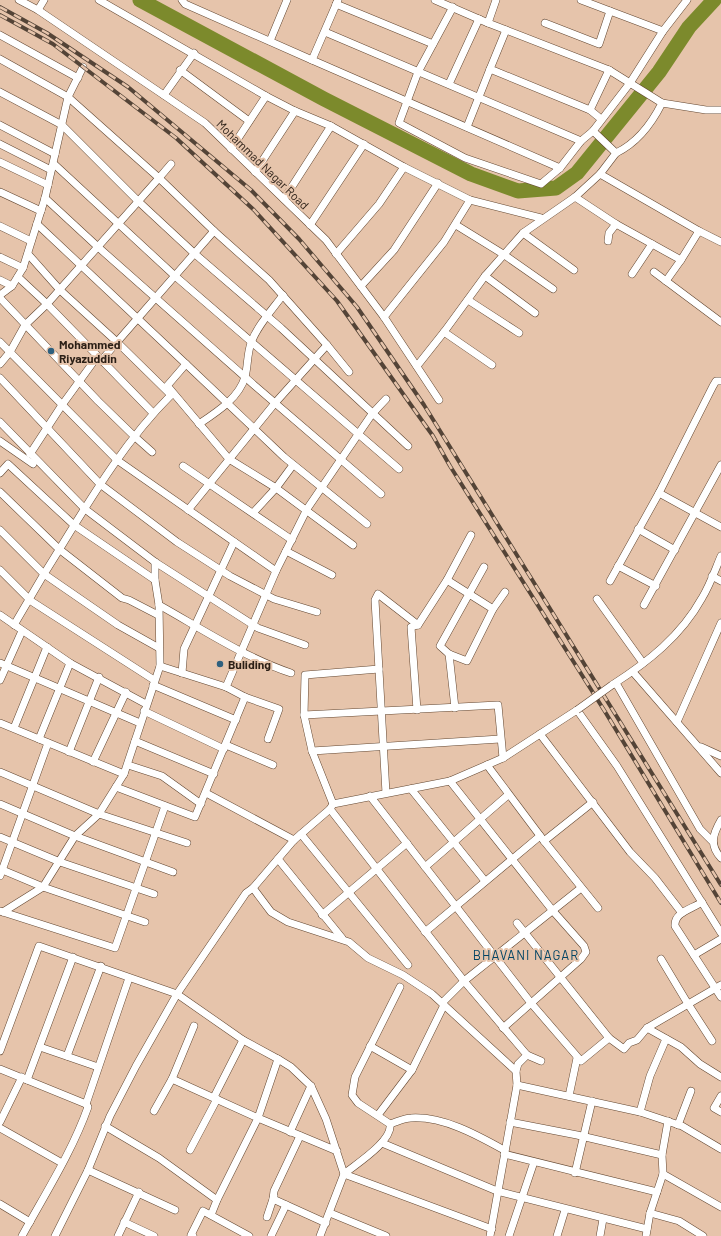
<svg xmlns="http://www.w3.org/2000/svg" width="721" height="1236" font-family="Barlow,sans-serif">
<rect width="100%" height="100%" fill="#e6c4ab"/>
<g fill="none" stroke-linecap="round" stroke-linejoin="round">
<path stroke="#7c8a2c" stroke-width="15" d="M140,0l184,99 147,75 47,17 38,-3 21,-15 82,-101 30,-45 25,-27"/>
<g stroke="#634731" stroke-width="8">
<g id="minor">
<path d="M19,0l19,10 167,113 121,117 58,77 55,83"/>
<path d="M99,0l167,96 29,15 36,15 73,41 66,33 71,18"/>
<path d="M182,0l3,4 127,56"/>
<path d="M338,0l-26,60 248,108"/>
<path d="M435,0l53,23 121,47 53,33c-10,20 -25,40 -46,50"/>
<path d="M336,4l97,40"/>
<path d="M453,7l-35,65 -19,51 66,35 76,26 19,-16 21,-27 12,-10 37,-48 33,-52 24,-31"/>
<path d="M38,10l6,-10"/>
<path d="M610,11l53,20"/>
<path d="M488,23l8,-23"/>
<path d="M545,23l54,21 11,-33 -29,-11"/>
<path d="M506,30l-16,39 100,41 11,9"/>
<path d="M325,32l256,109"/>
<path d="M0,35l78,43"/>
<path d="M270,41l17,-41"/>
<path d="M0,59l68,38 91,81 12,-14"/>
<path d="M180,70l69,51"/>
<path d="M449,84l30,-65"/>
<path d="M0,92l62,33 77,77 56,52 86,74 127,118"/>
<path d="M164,95l30,-42"/>
<path d="M662,103l44,7h15"/>
<path d="M590,110l19,-40"/>
<path d="M0,125l55,29"/>
<path d="M467,127l23,-58"/>
<path d="M0,144l51,26"/>
<path d="M231,149l35,-53"/>
<path d="M0,162l48,23"/>
<path d="M54,164l121,112 224,193"/>
<path d="M255,172l40,-61"/>
<path d="M600,174l99,57 -18,29"/>
<path d="M0,192l41,19"/>
<path d="M575,197l41,27 65,36 -15,21"/>
<path d="M45,198l53,49 156,138 127,109"/>
<path d="M284,199l47,-73"/>
<path d="M37,224l149,140 -19,22 4,9c-52,52 -88,117 -127,179l74,51 41,23"/>
<path d="M310,225l54,-81"/>
<path d="M456,225l47,29 50,35"/>
<path d="M0,226l31,15"/>
<path d="M699,231l22,11"/>
<path d="M523,233l51,37"/>
<path d="M608,241l1,-8 7,-9"/>
<path d="M28,254l32,36 57,52 -16,19"/>
<path d="M336,254l43,-50 25,-37"/>
<path d="M0,257l23,11"/>
<path d="M654,272l67,50"/>
<path d="M632,274l20,-30"/>
<path d="M485,276l50,37"/>
<path d="M0,280l12,6"/>
<path d="M361,286l33,-36 44,-67"/>
<path d="M0,295l12,-9 11,-18 22,-70 23,-101 15,-30"/>
<path d="M0,298l98,103 36,35 18,16"/>
<path d="M468,300l51,33"/>
<path d="M384,317l60,-75 26,-42"/>
<path d="M444,332l48,33"/>
<path d="M0,342l117,118 159,111 31,-62 65,-95 14,-15"/>
<path d="M327,345l22,27"/>
<path d="M0,364l10,-12 15,-27 22,-21 -29,-27"/>
<path d="M186,364l98,93 83,67"/>
<path d="M417,366l27,-34 41,-56 38,-43 52,-36 25,-23 16,-21 -23,-22"/>
<path d="M0,378l100,106 77,58 53,34 44,23 43,13"/>
<path d="M721,381h-5l-3,5 -54,107 62,34"/>
<path d="M170,389l59,70 47,29 77,57"/>
<path d="M153,413l-106,-109 112,-126 55,53 -97,111 54,53"/>
<path d="M0,422l85,87 70,53 103,66 47,17"/>
<path d="M199,424c18,-12 40,-26 46,-47 3,-11 2,-23 6,-34 6,-17 21,-33 32,-48"/>
<path d="M0,441l33,23"/>
<path d="M30,454l32,-49 35,-48"/>
<path d="M183,466l109,74"/>
<path d="M0,473l8,-9 66,61 81,55 4,25 1,61 -36,108 -25,40 -24,22 -32,51 -40,25"/>
<path d="M0,492l59,57 63,49 7,2 29,15"/>
<path d="M188,510l87,-107 52,-58 -58,-65 -55,-49"/>
<path d="M253,513l23,-25 17,-23"/>
<path d="M638,529l37,21"/>
<path d="M0,530l44,44 -30,51"/>
<path d="M286,551l46,24"/>
<path d="M618,566l38,20"/>
<path d="M0,570l31,31 123,79"/>
<path d="M712,576l9,5"/>
<path d="M155,580v-18"/>
<path d="M447,580l46,29 -26,52 -18,-7 -9,-8 44,-79"/>
<path d="M610,581l49,-88"/>
<path d="M597,599l46,64"/>
<path d="M159,605c43,24 85,52 132,68"/>
<path d="M644,605l77,-140"/>
<path d="M493,609l12,-17"/>
<path d="M0,615l70,48 76,41"/>
<path d="M449,654l6,54"/>
<path d="M0,663l140,60"/>
<path d="M160,666l66,21 19,10 34,12 -11,30"/>
<path d="M633,672l88,101"/>
<path d="M182,673l2,-24 50,-107"/>
<path d="M0,680l22,-49"/>
<path d="M616,683l84,146 12,12"/>
<path d="M153,685l83,35"/>
<path d="M612,685c36,-23 69,-49 90,-87 8,-13 13,-28 19,-42"/>
<path d="M226,687l50,-116"/>
<path d="M417,710l-6,-83 7,-2 29,-45 24,-45"/>
<path d="M144,711l80,38"/>
<path d="M304,715l194,-10 5,53"/>
<path d="M677,722l44,-99"/>
<path d="M0,723l124,51"/>
<path d="M14,728l33,-81"/>
<path d="M540,734l90,118 25,26 27,35"/>
<path d="M39,739l31,-76"/>
<path d="M135,741l79,33"/>
<path d="M226,745l47,20"/>
<path d="M701,747l20,9"/>
<path d="M312,751l188,-12"/>
<path d="M69,752l30,-75"/>
<path d="M93,762l33,-70"/>
<path d="M128,765l34,11 39,28"/>
<path d="M487,765l57,76 54,67"/>
<path d="M0,772l99,42 88,29"/>
<path d="M450,781l103,130 31,35 2,6 -5,7 -78,69"/>
<path d="M116,787l79,30 50,-120"/>
<path d="M411,789l74,92"/>
<path d="M206,793l88,47"/>
<path d="M386,793l-11,-193 3,-6 40,31"/>
<path d="M370,796l161,207 50,58 28,-23 -92,-115"/>
<path d="M0,804l75,32 98,36"/>
<path d="M333,804l-21,-53 -8,-36 1,-40 74,-6"/>
<path d="M330,809l134,172 63,74 -9,9 -2,7"/>
<path d="M721,820c-8,14 -12,25 0,38"/>
<path d="M301,834l107,131"/>
<path d="M0,837l60,25 94,32"/>
<path d="M544,841l49,-39"/>
<path d="M278,859l64,79"/>
<path d="M425,867l83,-72"/>
<path d="M0,869l43,18 102,35"/>
<path d="M0,876l48,-133"/>
<path d="M253,888l18,24 17,10 61,20 19,16 35,17 29,19 84,77 1,14 -27,151"/>
<path d="M702,902c-10,7 -28,10 -27,24l46,71"/>
<path d="M0,911l115,37 50,-142"/>
<path d="M322,915l85,-72"/>
<path d="M425,932l115,-96"/>
<path d="M694,955l27,-16"/>
<path d="M661,959l27,45 24,37"/>
<path d="M400,987l-45,90 -3,18 6,8 32,21c3,17 -34,40 -46,50l148,55"/>
<path d="M443,1002l21,-21 117,-93"/>
<path d="M647,1028l34,19 19,17 21,13"/>
<path d="M609,1038l15,11 5,-6 8,-3 10,-12 74,-43"/>
<path d="M370,1046l42,24"/>
<path d="M40,1047l58,20"/>
<path d="M0,1051l39,-105 138,48 66,46 35,19"/>
<path d="M527,1055l14,6"/>
<path d="M67,1056l34,-90"/>
<path d="M0,1069l86,35 2,3c-16,45 -43,87 -66,129"/>
<path d="M172,1079l86,39 -41,82"/>
<path d="M27,1080l46,-123"/>
<path d="M517,1085l123,27 42,14 39,23"/>
<path d="M569,1096l8,-38"/>
<path d="M721,1096l-7,12 7,4"/>
<path d="M214,1097l29,-57"/>
<path d="M86,1104l43,-126"/>
<path d="M154,1111l18,-32 22,-53"/>
<path d="M640,1112l10,-36 16,-37"/>
<path d="M378,1115l34,-45 32,-65"/>
<path d="M0,1122l22,-45"/>
<path d="M510,1122l67,13 85,20"/>
<path d="M390,1124c7,-2 14,-6 21,-6 32,-2 66,17 93,32"/>
<path d="M678,1125l13,-34"/>
<path d="M105,1126l54,32 58,42 -6,15"/>
<path d="M0,1128l62,35"/>
<path d="M290,1132l21,-46"/>
<path d="M300,1136l-26,55 -1,8 53,24"/>
<path d="M382,1143l115,48 150,38"/>
<path d="M190,1150l27,-51"/>
<path d="M504,1154l153,38"/>
<path d="M88,1170l87,40"/>
<path d="M575,1173l17,-72"/>
<path d="M663,1174l58,33"/>
<path d="M0,1204l30,18"/>
<path d="M330,1213l56,23"/>
<path d="M650,1213l29,8 24,15"/>
<path d="M267,1217l7,-21"/>
<path d="M124,1222l30,14"/>
<path d="M55,1236l33,-66 22,-54 26,-50 41,-72 69,-101 7,-5 41,-48 36,-31 3,-5 117,-23 53,-23 74,-48 40,56 104,167"/>
<path d="M118,1236l21,-44"/>
<path d="M193,1236l-2,-1 12,-24 46,25"/>
<path d="M271,1236l15,-31"/>
<path d="M320,1236l24,-62 -18,-55 -15,-33 -20,-19 -13,-8 -20,59 79,33"/>
<path d="M509,1236l25,-74"/>
<path d="M557,1236l8,-26"/>
<path d="M600,1236l3,-17"/>
<path d="M646,1236l4,-23 13,-39 -1,-19 6,-34"/>
</g>
</g>
<use href="#minor" stroke="#fff" stroke-width="7"/>
<g stroke="#544437" stroke-width="4">
<g id="rail">
<path d="M0,7l47,26 81,54 123,103 48,49 58,68 67,98 297,480"/>
<path d="M0,15l53,29 123,94 78,72 83,91 96,135 17,30 154,244 117,193"/>
</g>
</g>
<use href="#rail" stroke="#e6c4ab" stroke-width="2.5" stroke-dasharray="8" stroke-linecap="butt"/>
<g stroke="#634731" stroke-width="8" stroke-linecap="butt">
<path id="minor-bridge" d="M577,710l35,-25"/>
</g>
<use href="#minor-bridge" stroke="#fff" stroke-width="7"/>
</g>
<g fill="#2f607e" stroke="#e6c4ab" stroke-width="1.5">
<circle cx="51" cy="351" r="4"/>
<circle cx="220" cy="664" r="4"/>
</g>
<g text-anchor="middle" dominant-baseline="central" stroke-width="4" stroke-linejoin="round" paint-order="stroke">
<g font-size="12" fill="#2b1f16" stroke="#e6c4ab">
<text transform="translate(263 164) rotate(44)">Mohammad Nagar Road</text>
</g>
<g font-size="12" font-weight="bold" fill="#2b1f16" stroke="#e6c4ab" text-anchor="start">
<text x="59" y="344">Mohammed<tspan x="59" dy="14">Riyazuddin</tspan></text>
<text x="228" y="664">Buliding</text>
</g>
<g font-size="13" letter-spacing="1" fill="#024464" stroke="#e6c4ab">
<text x="526" y="955">BHAVANI NAGAR</text>
</g>
</g>
</svg>
